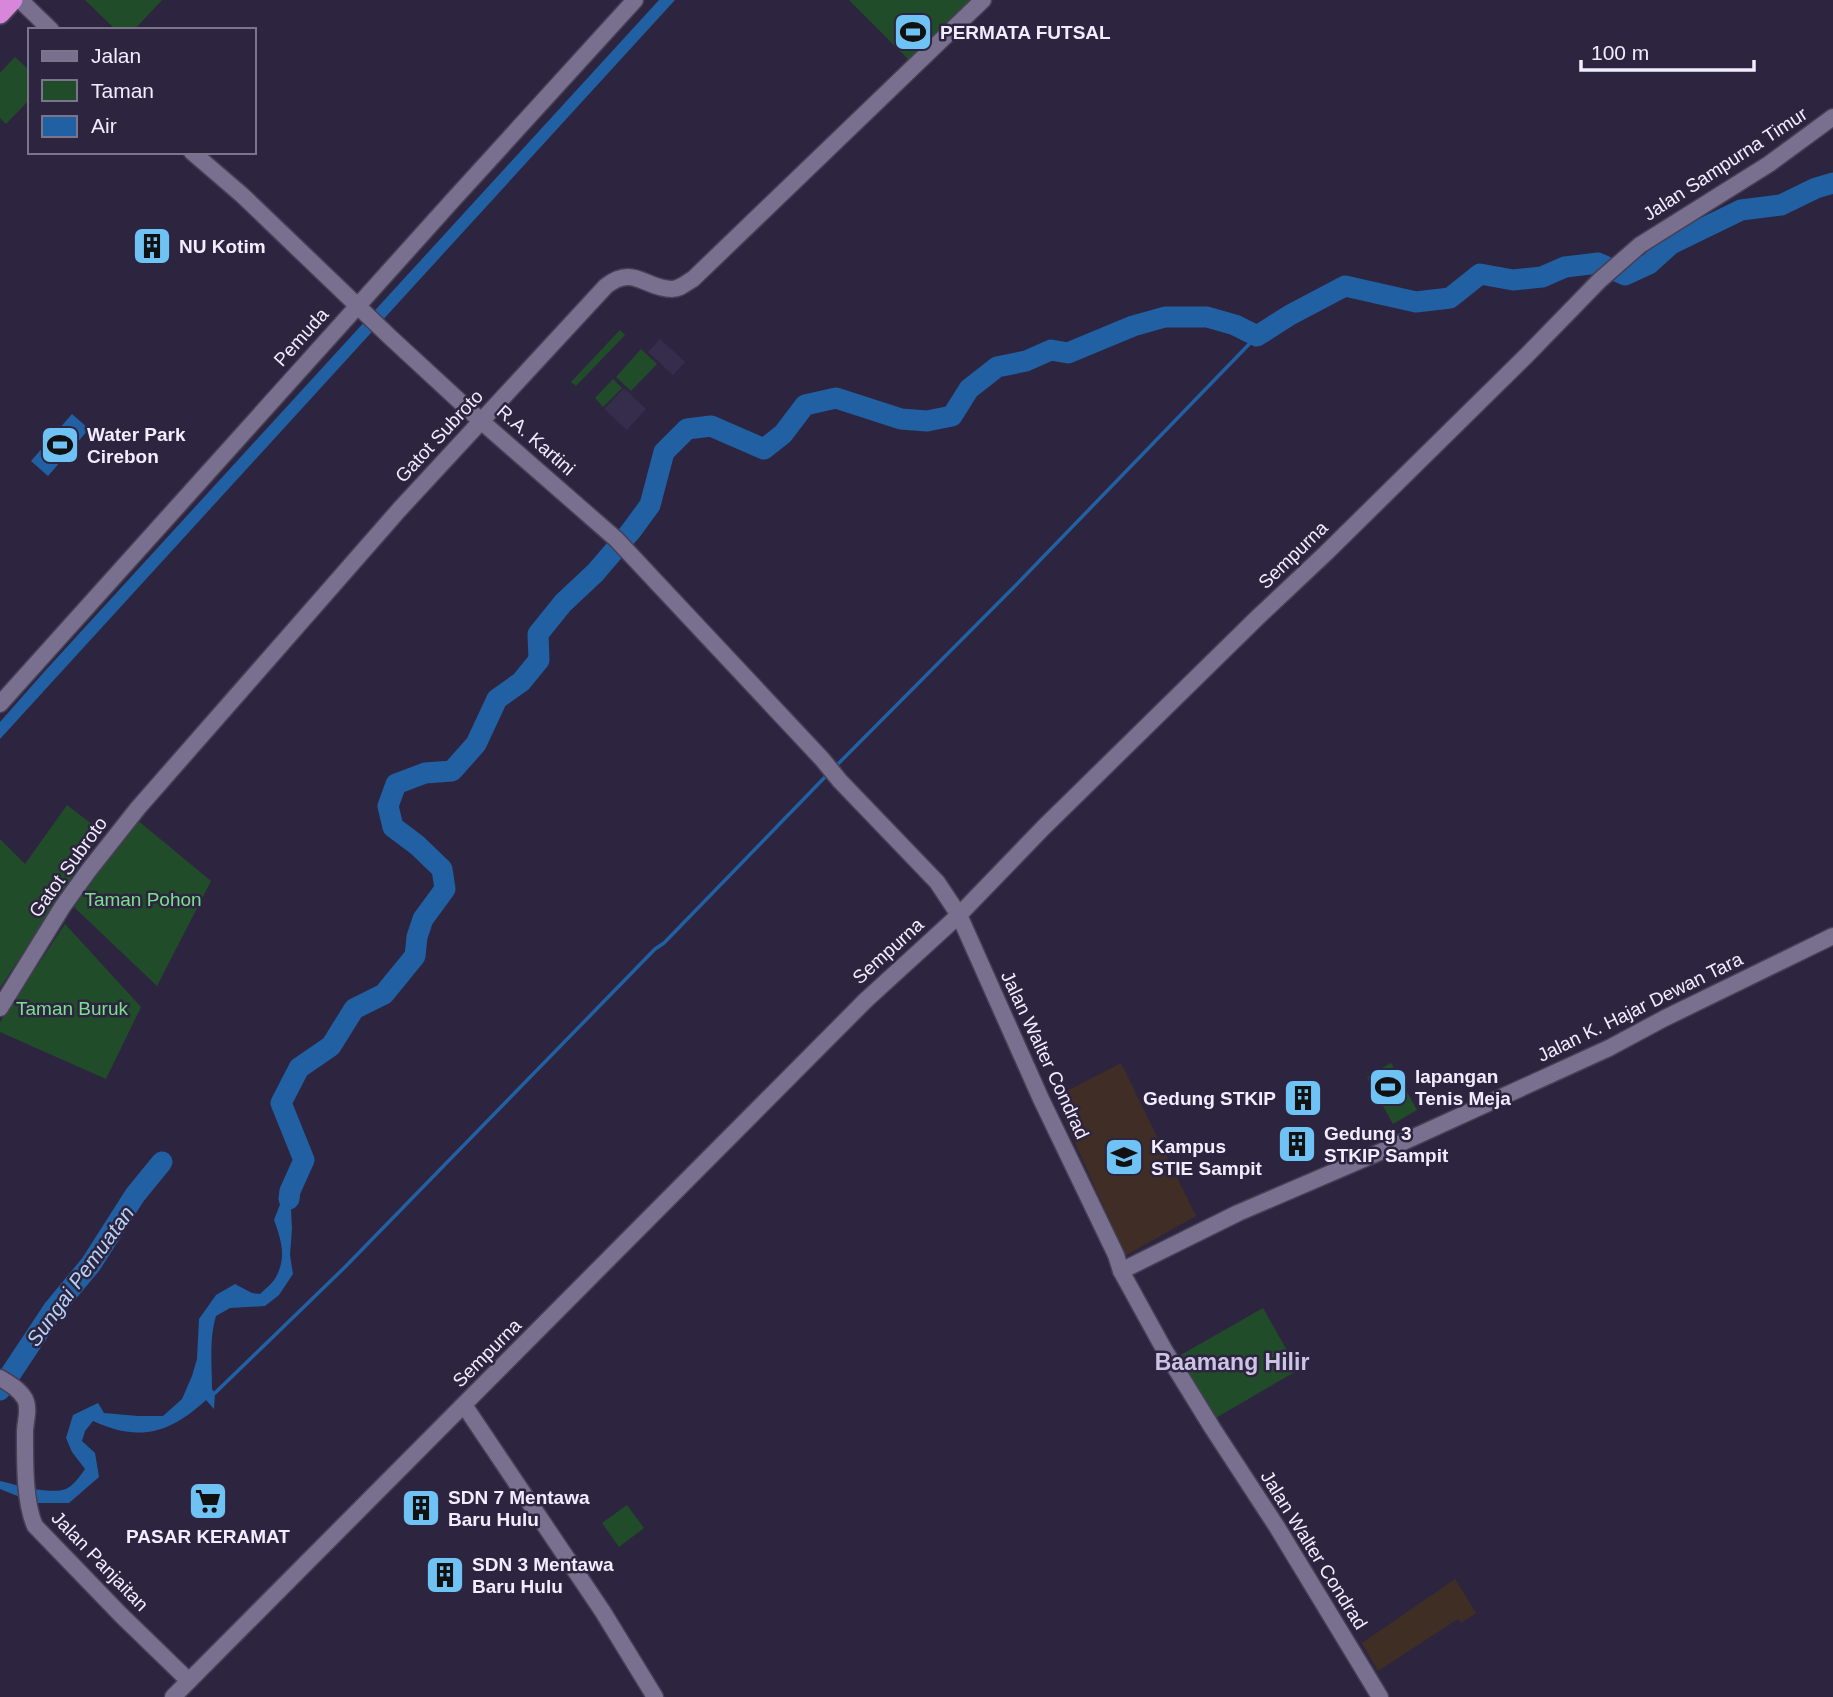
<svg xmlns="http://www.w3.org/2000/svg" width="1833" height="1697" font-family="Helvetica,sans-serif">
<rect width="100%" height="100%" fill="#2d253f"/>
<g fill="#362c4c">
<path d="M660,339l25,23 -12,13 -25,-23z"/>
<path d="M624,388l22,21 -19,21 -23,-21z"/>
</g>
<path fill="#3f2e24" d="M1455,1579l21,34 -15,10 -3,-4 -80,52 -16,-28z"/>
<path fill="#3f2d26" d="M1121,1063l75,153 -71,40 -70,-159z"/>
<g fill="#214c29">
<path d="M85,0h77l-28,30h-18z"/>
<path d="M849,0h127l-63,64z"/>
<path d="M15,57l15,14v28l-24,25 -6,-6v-45z"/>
<path d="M620,330l5,5 -49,51 -5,-4z"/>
<path d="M641,349l16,15 -26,27 -15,-14z"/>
<path d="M613,379l9,9 -19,19 -8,-9z"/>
<path d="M67,805l35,27 -102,156v-149l25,25z"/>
<path d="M136,819l75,62 -54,105 -83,-79z"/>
<path d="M65,924l76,83 -35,72 -106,-47v-10z"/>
<path d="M1391,1063l26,47 -24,14 -26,-47z"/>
<path d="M1263,1308l35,62 -84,49 -35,-63z"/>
<path d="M627,1505l17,23 -25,19 -17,-24z"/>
</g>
<g fill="#2160a2">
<path d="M659,0h16l-675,739v-17l44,-50z"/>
<path d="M72,414l17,15 -41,47 -17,-15z"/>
<path d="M290,1168l14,8 -13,34 1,19 -2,26 3,19 -14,21 -14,11 -35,2 -14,8c-7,23 -4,49 -4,73l3,4 -1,16 -8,-9c-37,34 -67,42 -113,21l-8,10 -3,10 13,12 4,24 -30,26h-34l-35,-14v-8c16,4 51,14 66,8 7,-3 15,-14 19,-20l-13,-17 -6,-14 7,-23 25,-12 6,10 34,3h25l19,-17 10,-23 5,-17 2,-40 17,-24 19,-11 17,9 8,1c5,-5 13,-11 16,-17 11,-20 5,-38 -2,-57l17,-44z"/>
</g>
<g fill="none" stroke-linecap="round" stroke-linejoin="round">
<g stroke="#2160a2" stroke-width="3.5">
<path d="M835,767l180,-181 242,-250"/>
<path d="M211,1394l4,-1 130,-126 310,-318 9,-6 163,-168"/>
</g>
<g stroke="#2160a2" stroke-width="21">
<path d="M289,1199l1,-8 14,-31 -23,-57 18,-35 32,-22 23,-37 30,-15 31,-38 2,-19 6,-18 22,-30 -3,-20 -25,-24 -24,-18 -5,-21 8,-22 29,-11 27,-2 24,-27 21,-45 24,-17 18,-22 -1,-26 25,-31 32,-30 36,-42 19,-26 14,-53 23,-23 24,-3 53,23 19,-15 22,-29 31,-7 65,21 26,2 25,-5 17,-27 28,-22 29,-6 25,-11 17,3 65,-27 32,-9h42l28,8 22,11 33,-21 55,-29 71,16 34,-4 30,-24 33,6 29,-3 23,-10 33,-4 27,12 24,-11 22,-20 70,-34 40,-5 35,-17 17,-5"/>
<path d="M0,1390l53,-80 38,-46 44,-69 27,-33"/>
</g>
<g stroke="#463f55" stroke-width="19">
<g id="secondary">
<path d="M20,0l31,30"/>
<path d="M192,152l50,43 148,142 91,84 135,118 206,220 18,22 97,101 22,33 82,184 75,156 5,16 44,80 48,78 64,98 103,170"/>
<path d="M0,704l452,-503 183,-201"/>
<path d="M0,1008l63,-102 26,-36 49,-62 261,-298 207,-224c28,-22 39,3 66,3 8,0 14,-6 21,-10l290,-279"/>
<path d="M1121,1271l117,-58 163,-70 208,-95 56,-30 168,-82"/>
<path d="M0,1378c10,6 19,11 25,21 5,10 0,23 0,33 0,27 -1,70 10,94l86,89 68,66"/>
<path d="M464,1405l139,207 52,85"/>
<path d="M173,1697l693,-697 93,-85 84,-87 214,-210 69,-65 200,-197 74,-76 40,-35 129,-81 64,-47"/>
</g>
</g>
<g stroke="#463f55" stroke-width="23">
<path id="highway" d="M0,14l13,-14"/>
</g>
<use href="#secondary" stroke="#78708e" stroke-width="16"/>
<use href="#highway" stroke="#d886d9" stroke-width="19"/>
</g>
<defs>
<g id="stadium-square" transform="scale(2.0125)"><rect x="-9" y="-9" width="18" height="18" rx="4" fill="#6fc2f4" stroke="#2d253f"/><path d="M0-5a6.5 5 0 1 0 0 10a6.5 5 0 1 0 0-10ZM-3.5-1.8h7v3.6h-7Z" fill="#111"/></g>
<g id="building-square" transform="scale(2.0125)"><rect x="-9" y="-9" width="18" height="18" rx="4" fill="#6fc2f4" stroke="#2d253f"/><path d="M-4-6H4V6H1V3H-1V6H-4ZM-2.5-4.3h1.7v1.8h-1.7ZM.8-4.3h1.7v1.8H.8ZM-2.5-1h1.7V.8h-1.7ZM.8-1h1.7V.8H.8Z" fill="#111"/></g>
<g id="university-square" transform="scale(2.0125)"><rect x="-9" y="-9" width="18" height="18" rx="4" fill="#6fc2f4" stroke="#2d253f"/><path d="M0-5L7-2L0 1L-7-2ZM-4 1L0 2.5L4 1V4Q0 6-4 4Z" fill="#111"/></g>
<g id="supermarket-square" transform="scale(2.0125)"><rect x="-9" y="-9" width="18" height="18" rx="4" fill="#6fc2f4" stroke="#2d253f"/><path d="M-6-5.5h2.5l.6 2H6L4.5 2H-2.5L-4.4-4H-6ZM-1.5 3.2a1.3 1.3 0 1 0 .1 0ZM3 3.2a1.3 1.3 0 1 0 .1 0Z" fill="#111"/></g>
</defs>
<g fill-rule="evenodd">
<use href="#stadium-square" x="913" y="32"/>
<use href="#building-square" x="152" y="246"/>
<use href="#stadium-square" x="60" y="445"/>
<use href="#stadium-square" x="1388" y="1087"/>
<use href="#building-square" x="1303" y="1098"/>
<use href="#building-square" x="1297" y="1144"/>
<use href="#university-square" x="1124" y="1157"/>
<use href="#supermarket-square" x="208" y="1501"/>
<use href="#building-square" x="421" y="1508"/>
<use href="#building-square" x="445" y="1575"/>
</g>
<g text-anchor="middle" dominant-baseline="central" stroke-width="5" stroke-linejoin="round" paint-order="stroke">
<g font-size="19" font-weight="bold" fill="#f1ecfe" stroke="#2d253f" text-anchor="start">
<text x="940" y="32">PERMATA FUTSAL</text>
<text x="179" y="246">NU Kotim</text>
<text x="87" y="434">Water Park<tspan x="87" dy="22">Cirebon</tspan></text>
<text x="1415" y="1076">lapangan<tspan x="1415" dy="22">Tenis Meja</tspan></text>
<text x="1276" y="1098" text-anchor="end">Gedung STKIP</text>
<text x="1324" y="1133">Gedung 3<tspan x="1324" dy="22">STKIP Sampit</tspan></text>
<text x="1151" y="1146">Kampus<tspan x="1151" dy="22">STIE Sampit</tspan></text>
<text x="448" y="1497">SDN 7 Mentawa<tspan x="448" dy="22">Baru Hulu</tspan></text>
<text x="208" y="1536" text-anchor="middle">PASAR KERAMAT</text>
<text x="472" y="1564">SDN 3 Mentawa<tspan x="472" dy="22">Baru Hulu</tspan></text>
</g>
<g font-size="19" fill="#f1ecfe" stroke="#2d253f">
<text transform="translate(1725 164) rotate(-33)">Jalan Sampurna Timur</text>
<text transform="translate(301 337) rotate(-48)">Pemuda</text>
<text transform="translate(439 436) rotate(-47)">Gatot Subroto</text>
<text transform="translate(536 440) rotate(41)">R.A. Kartini</text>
<text transform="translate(1293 555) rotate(-44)">Sempurna</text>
<text transform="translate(68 867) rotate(-54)">Gatot Subroto</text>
<text transform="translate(888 951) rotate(-42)">Sempurna</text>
<text transform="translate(1640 1007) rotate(-26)">Jalan K. Hajar Dewan Tara</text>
<text transform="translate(1045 1055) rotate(65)">Jalan Walter Condrad</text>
<text transform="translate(487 1353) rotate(-45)">Sempurna</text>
<text transform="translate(1314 1550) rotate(58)">Jalan Walter Condrad</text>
<text transform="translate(100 1561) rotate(46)">Jalan Panjaitan</text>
</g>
<g font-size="19" fill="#7ae08b" stroke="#2d253f">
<text x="143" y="899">Taman Pohon</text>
<text x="72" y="1008">Taman Buruk</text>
</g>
<g font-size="21" font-style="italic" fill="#b3d2f7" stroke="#2d253f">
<text transform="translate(80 1276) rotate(-54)">Sungai Pemuatan</text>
</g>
<g font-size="23" font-weight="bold" fill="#cdc4e5" stroke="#2d253f">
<text x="1232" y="1362">Baamang Hilir</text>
</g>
</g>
<rect x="28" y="28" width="228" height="126" fill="#2d253f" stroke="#7b758b" stroke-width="2"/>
<rect x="42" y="51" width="35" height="10" fill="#78708e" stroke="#7b758b" stroke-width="2"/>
<text x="91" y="63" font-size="21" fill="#f1ecfe">Jalan</text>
<rect x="42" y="80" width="35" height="21" fill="#214c29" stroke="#7b758b" stroke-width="2"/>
<text x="91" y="98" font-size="21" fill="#f1ecfe">Taman</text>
<rect x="42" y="116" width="35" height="21" fill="#2160a2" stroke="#7b758b" stroke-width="2"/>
<text x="91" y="133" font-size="21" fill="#f1ecfe">Air</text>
<path d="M1581 60v10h173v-10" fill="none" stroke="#f1ecfe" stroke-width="3.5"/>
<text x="1591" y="60" font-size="21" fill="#f1ecfe" stroke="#2d253f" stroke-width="5" paint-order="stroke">100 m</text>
</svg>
